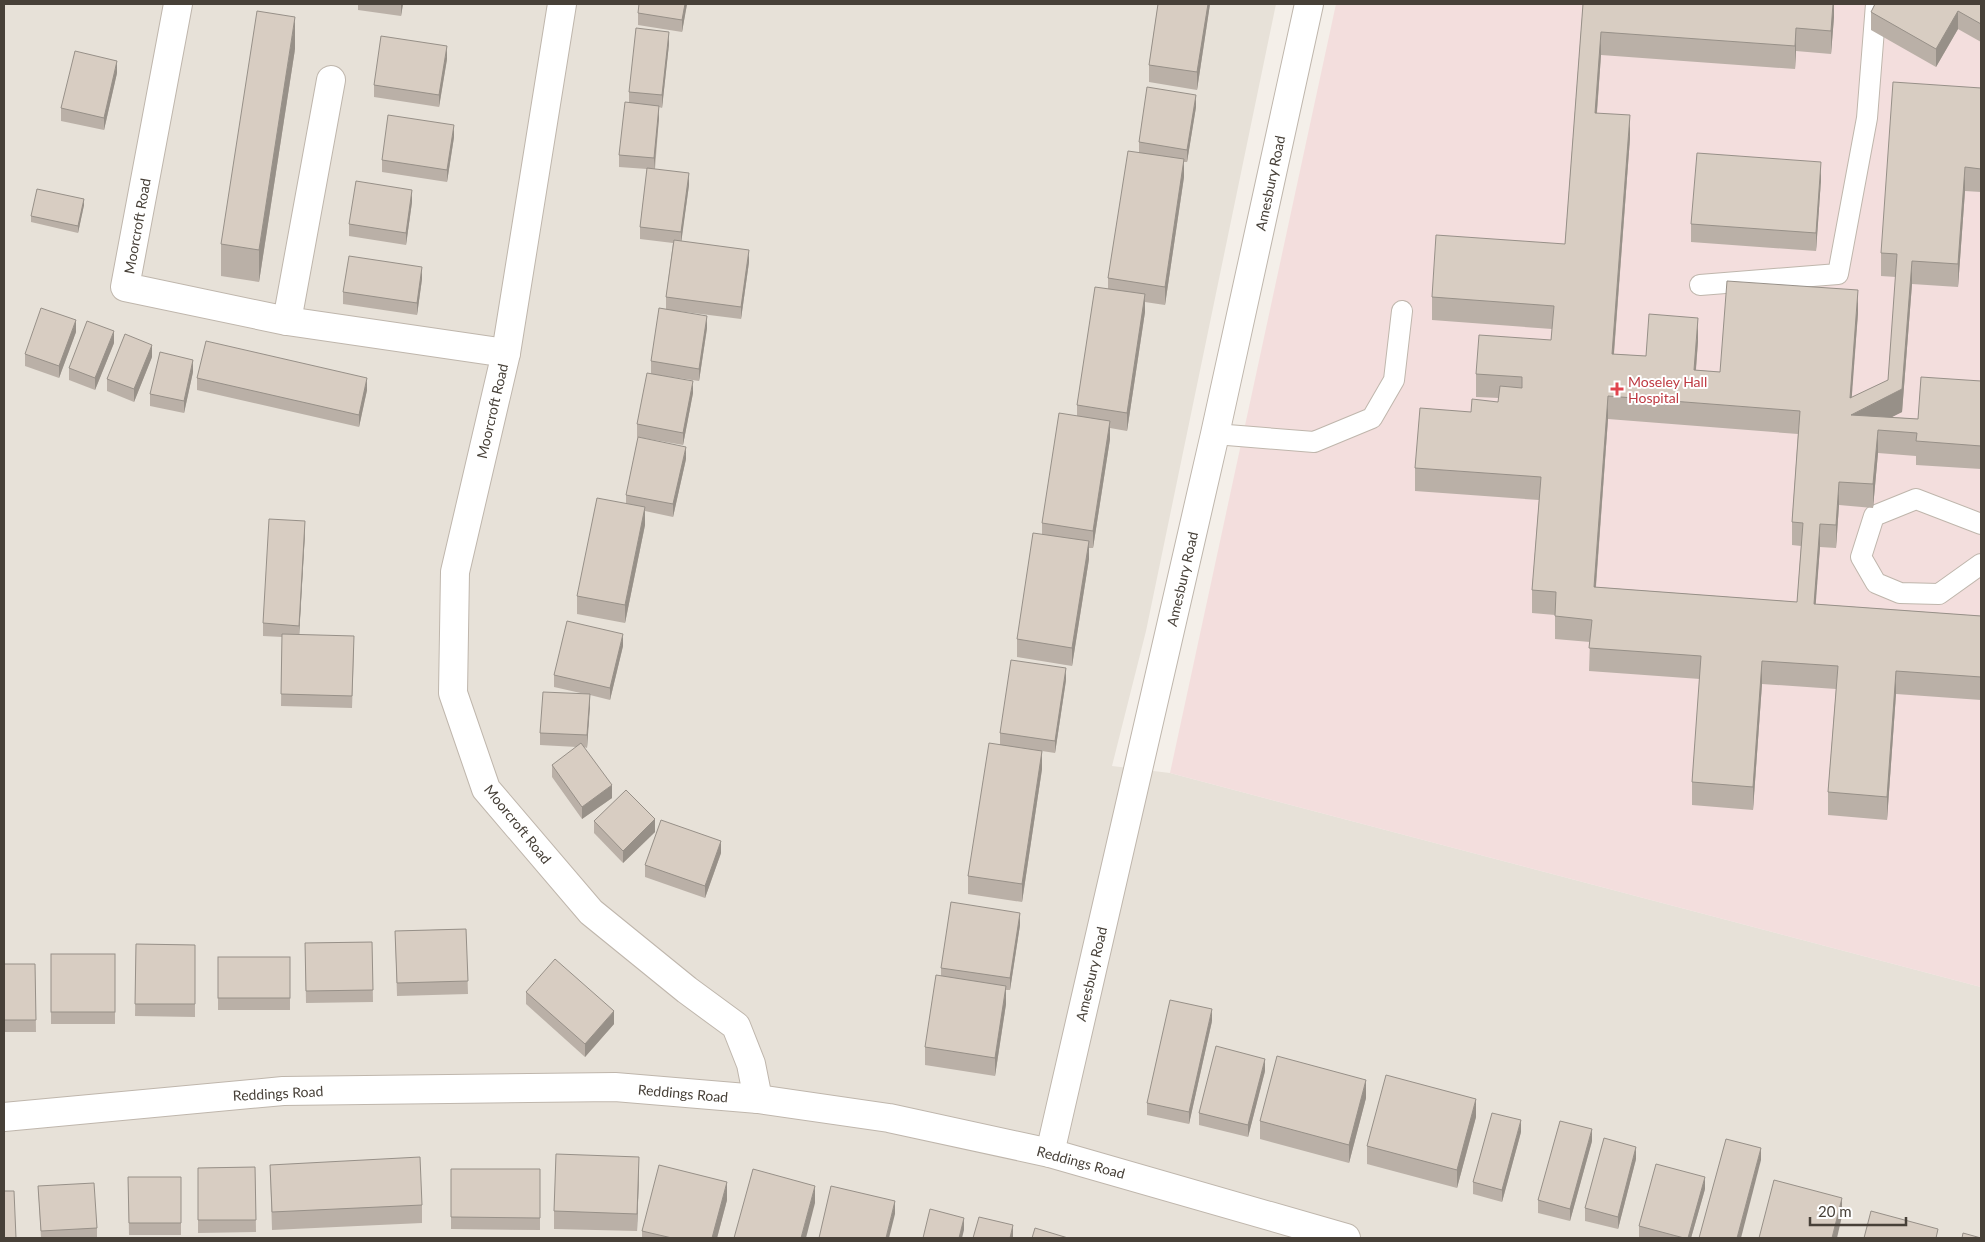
<svg xmlns="http://www.w3.org/2000/svg" width="1985" height="1242" font-family="Lato,sans-serif">
<rect width="100%" height="100%" fill="#f4efe9"/>
<path fill="#e7e1d8" d="M4,4h1272l-130,627 -34,135 58,7 811,214v251h-1977z"/>
<path fill="#f3dedd" d="M1336,4h645v983l-811,-214z"/>
<g fill="none" stroke-linecap="round" stroke-linejoin="round">
<g stroke="#bfb6ac" stroke-width="22">
<g id="service">
<path d="M1700,285l138,-11 29,-156 9,-114"/>
<path d="M1215,434l99,8 58,-24 22,-38 8,-69"/>
<path d="M1981,524l-65,-25 -42,17 -13,41 15,26 24,10 39,1 42,-30"/>
</g>
</g>
<g stroke="#bfb6ac" stroke-width="30">
<g id="minor">
<path d="M178,4l-53,283 162,34 219,32"/>
<path d="M562,4l-56,349 -51,219 -2,121 33,96 105,123 96,78 49,36 15,38 7,35"/>
<path d="M287,321l44,-241"/>
<path d="M4,1117l279,-26 332,-4 143,12 131,19 161,35 296,85"/>
<path d="M1050,1153l165,-719 94,-430"/>
</g>
</g>
<use href="#service" stroke="#fff" stroke-width="20"/>
<use href="#minor" stroke="#fff" stroke-width="28"/>
</g>
<g fill="#bab0a7" fill-rule="evenodd">
<path d="M358,4h45l-2,12 -43,-6z"/>
<path d="M687,4l-5,28 -44,-7v-12z"/>
<path d="M1158,4h52l-13,86 -48,-8v-17z"/>
<path d="M1583,4h251v13l-3,37 -35,-3 -1,18 -194,-14 -4,58 33,25 -16,216 32,2 52,-15 -2,29 24,2 138,-59 -7,85 37,-18 8,-103 -15,-1v-23l100,-165v104l-16,-1 -7,96 -46,-3 -10,128 -11,5 27,2 63,-38v88l-65,-4v-9l-38,-3 -5,55 -34,-3 -3,43 -16,-1 -5,57 166,12v84l-85,-6 -9,126 -59,-5v-23l8,-103 -74,-5 -9,126 -61,-5v-23l8,-103 -111,-8 1,-29 -35,-3v-24l-23,-2v-23l7,-90 -124,-9v-23l56,-56 27,-10 1,-4 -23,-1v-23l75,-34 1,-11 -120,-9v-23l133,-53zM1608,419l190,15 -6,88v23l9,1 -4,56 -201,-15z"/>
<path d="M1981,4v38l-23,-13 -22,38 -65,-37v-18z"/>
<path d="M669,44l-7,64 -3,-1v11l-4,51 34,16 -8,56 68,21 -8,57 -64,-8 30,17 -8,53 -42,-6 36,18 -10,52 -46,-8v-13l14,-51v-12l15,-52v-12l7,-54 -33,-4v-12l7,-58 -28,-2v-12l10,-52v-11z"/>
<path d="M295,49l-36,233 -38,-6v-32z"/>
<path d="M447,59l-8,48 -65,-10v-12z"/>
<path d="M117,73l-13,57 -43,-9v-13z"/>
<path d="M1196,107l-9,55h-3v15l-19,128 -20,-3v10l-18,119 -17,-3v11l-17,109h-4v11l-17,107 -55,-9v-18l25,-105v-11l35,-107v-11l31,-116v-11l31,-126v-10z"/>
<path d="M454,137l-7,45 -65,-10v-12z"/>
<path d="M1821,180l-5,71 -125,-9v-18z"/>
<path d="M412,202l-6,43 -57,-9v-12z"/>
<path d="M84,205l-6,28 -47,-11v-6z"/>
<path d="M422,279l-5,36 -74,-11v-12z"/>
<path d="M76,332l-17,46 -34,-12v-12z"/>
<path d="M114,343l-19,47 -26,-10v-12z"/>
<path d="M152,357l-18,45 -27,-11v-12z"/>
<path d="M193,372l-9,41 -34,-7v-12z"/>
<path d="M197,378l170,12 -8,37 -162,-37z"/>
<path d="M686,459l-13,58 -28,-6v14l-20,98 -48,-9v-18l49,-92v-9z"/>
<path d="M305,533l-6,102 55,13 -2,60 -71,-2 1,-69 -19,-1v-13z"/>
<path d="M623,646l-13,54 -20,-5 -3,53 -3,-1 28,51 -30,21 -30,-42v-12l25,-18 -37,-2v-12l45,-39 -31,-7v-12z"/>
<path d="M1066,680l-11,73 -13,-2v18l-20,133 -54,-8v-18l32,-132v-11z"/>
<path d="M594,821l61,11 -32,31 -29,-30z"/>
<path d="M721,853l-16,45 -60,-21v-12z"/>
<path d="M1020,925l-10,65h-4v14l-11,72 -70,-11v-18l16,-71v-8z"/>
<path d="M466,929l2,65 -71,2 -2,-65z"/>
<path d="M372,942l1,60 -67,1 -1,-60z"/>
<path d="M136,944l59,1v72l-60,-1z"/>
<rect x="51" y="954" width="64" height="70"/>
<rect x="218" y="957" width="72" height="53"/>
<path d="M4,964h31l1,68h-32z"/>
<path d="M526,992l88,32 -29,33 -59,-53z"/>
<path d="M1212,1021l-23,103 -42,-9v-12z"/>
<path d="M1265,1071l-17,66 -49,-12v-12z"/>
<path d="M1366,1098l-17,65 -89,-24v-18z"/>
<path d="M1476,1117l-19,71 -90,-24v-18z"/>
<path d="M1521,1132l-19,70 -29,-8v-12z"/>
<path d="M1592,1141l-22,80 -32,-8v-13z"/>
<path d="M1636,1159l-18,70 -33,-8v-13z"/>
<path d="M270,1165l152,40v18l-150,7z"/>
<path d="M255,1167l1,65 -58,1v-65z"/>
<path d="M451,1169h89v61l-89,-1z"/>
<path d="M639,1174l-2,57 -83,-2v-18z"/>
<path d="M128,1177h53v58h-52z"/>
<path d="M38,1186l59,42v10h-56z"/>
<path d="M1705,1189l-14,49h-52v-12z"/>
<path d="M727,1200l-10,38h-75v-7z"/>
</g>
<g fill="#979088">
<path d="M401,4h2l-2,12z"/>
<path d="M685,4h2l-5,28v-12z"/>
<path d="M1208,4h2l-13,86v-18z"/>
<path d="M1833,4h1v13l-3,37v-23z"/>
<path d="M1958,11v18l-22,38v-18z"/>
<path d="M295,17v32l-36,233v-32z"/>
<path d="M1796,28v23l-1,18v-23z"/>
<path d="M669,32v12l-7,64v-13z"/>
<path d="M1601,32v23l-6,81v-23z"/>
<path d="M447,46v13l-8,48v-12z"/>
<path d="M117,61v12l-13,57v-12z"/>
<path d="M1196,95v12l-9,55v-12z"/>
<path d="M659,106v12l-5,52v-12z"/>
<path d="M1630,115v23l-18,239v-23z"/>
<path d="M454,125v12l-7,45v-12z"/>
<path d="M1184,159v18l-19,128v-18z"/>
<path d="M1821,162v18l-5,71v-18z"/>
<path d="M1965,167v24l-7,96v-23z"/>
<path d="M689,173v12l-8,59v-12z"/>
<path d="M412,190v12l-6,43v-12z"/>
<path d="M84,199v6l-6,28v-7z"/>
<path d="M749,250v12l-8,57v-12z"/>
<path d="M1912,261v23l-10,128 -51,26v-23l51,-26z"/>
<path d="M422,267v12l-5,36v-12z"/>
<path d="M1858,290v23l-8,108v-23z"/>
<path d="M1145,294v18l-18,119v-18z"/>
<path d="M707,316v12l-8,53v-12z"/>
<path d="M1698,318v23l-4,52v-23z"/>
<path d="M76,320v12l-17,46v-12z"/>
<path d="M114,331v12l-19,47v-12z"/>
<path d="M152,345v12l-18,45v-13z"/>
<path d="M193,360v12l-9,41v-12z"/>
<path d="M367,378v12l-8,37v-12z"/>
<path d="M693,381v12l-10,52v-12z"/>
<path d="M1608,396v23l-14,191v-23z"/>
<path d="M1110,421v18l-17,109v-17z"/>
<path d="M1878,430v23l-5,55v-24z"/>
<path d="M686,447v12l-13,58v-13z"/>
<path d="M1839,482v23l-3,43v-23z"/>
<path d="M645,507v18l-20,98v-18z"/>
<path d="M305,521v12l-6,105v-12z"/>
<path d="M1820,524v23l-6,80v-23z"/>
<path d="M1089,541v18l-17,107v-18z"/>
<path d="M623,634v12l-13,54v-12z"/>
<path d="M1762,661v23l-9,126v-23z"/>
<path d="M1066,668v12l-11,73v-12z"/>
<path d="M1896,671v23l-9,126v-23z"/>
<path d="M590,694v13l-3,41v-13z"/>
<path d="M1042,751v18l-20,133v-18z"/>
<path d="M612,785v13l-30,21v-12z"/>
<path d="M655,819v13l-32,31v-12z"/>
<path d="M721,841v12l-16,45v-12z"/>
<path d="M1020,913v12l-10,65v-12z"/>
<path d="M1006,986v18l-11,72v-18z"/>
<path d="M1212,1009v12l-23,103v-12z"/>
<path d="M614,1011v13l-29,33v-13z"/>
<path d="M1265,1059v12l-17,66v-12z"/>
<path d="M1366,1080v18l-17,65v-18z"/>
<path d="M1476,1099v18l-19,71v-18z"/>
<path d="M1521,1120v12l-19,70v-12z"/>
<path d="M1592,1129v12l-22,80v-12z"/>
<path d="M1636,1147v12l-18,70v-12z"/>
<path d="M1761,1148v12l-20,78h-4z"/>
<path d="M639,1157v17l-2,57v-17z"/>
<path d="M1705,1177v12l-14,49h-3z"/>
<path d="M727,1182v18l-10,38h-5z"/>
<path d="M815,1186v17l-9,35h-5z"/>
<path d="M1842,1198v18l-5,22h-5z"/>
<path d="M895,1201v13l-6,24h-3z"/>
<path d="M964,1218v12l-2,8h-3z"/>
<path d="M1013,1225v13h-3z"/>
</g>
<g fill="#d8cdc2" stroke="#979088" fill-rule="evenodd">
<path d="M639,4h46l-3,16 -44,-7z"/>
<path d="M1158,4h50l-11,68 -48,-7z"/>
<path d="M1583,4h250l-2,27 -35,-3 -1,18 -194,-14 -6,81 35,2 -18,239 34,2 3,-42 49,4 -4,52 26,2 7,-91 131,9 -8,108 38,-18 9,-126 -16,-1 12,-171 88,6v81l-16,-2 -7,97 -46,-3 -10,128 -51,26 67,4 3,-42 60,4v65l-65,-5 1,-8 -39,-3 -5,54 -34,-2 -3,43 -16,-1 -6,80 167,12v61l-85,-6 -9,126 -59,-5 10,-126 -76,-5 -9,126 -61,-5 9,-126 -112,-8 3,-28 -37,-4 1,-24 -24,-2 9,-113 -126,-9 5,-60 51,4 1,-13 26,3 2,-16 22,2v-11l-46,-3 3,-39 72,5 3,-34 -122,-9 4,-62 129,9zM1608,396l192,15 -8,111 11,1 -6,79 -203,-15z"/>
<path d="M1875,4h106v20l-23,-13 -22,38 -65,-37z"/>
<path d="M257,11l38,6 -36,233 -38,-6z"/>
<path d="M636,28l33,4 -7,63 -33,-3z"/>
<path d="M381,36l66,10 -8,49 -65,-10z"/>
<path d="M75,51l42,10 -13,57 -43,-10z"/>
<path d="M1147,87l49,8 -9,55 -48,-8z"/>
<path d="M625,102l34,4 -5,52 -35,-3z"/>
<path d="M388,115l66,10 -7,45 -65,-10z"/>
<path d="M1128,151l56,8 -19,128 -57,-9z"/>
<path d="M1697,153l124,9 -5,71 -125,-9z"/>
<path d="M647,168l42,5 -8,59 -41,-5z"/>
<path d="M356,181l56,9 -6,43 -57,-9z"/>
<path d="M37,189l47,10 -6,27 -47,-10z"/>
<path d="M674,240l75,10 -8,57 -75,-10z"/>
<path d="M349,256l73,11 -5,36 -74,-11z"/>
<path d="M1095,287l50,7 -18,119 -50,-8z"/>
<path d="M41,308l35,12 -17,46 -34,-12z"/>
<path d="M659,308l48,8 -8,53 -48,-8z"/>
<path d="M87,321l27,10 -19,47 -26,-10z"/>
<path d="M125,334l27,11 -18,44 -27,-10z"/>
<path d="M206,341l161,37 -8,37 -162,-37z"/>
<path d="M160,352l33,8 -9,41 -34,-7z"/>
<path d="M647,373l46,8 -10,52 -46,-9z"/>
<path d="M1059,413l51,8 -17,110 -51,-8z"/>
<path d="M638,437l48,10 -13,57 -47,-9z"/>
<path d="M597,498l48,9 -20,98 -48,-9z"/>
<path d="M269,519l36,2 -6,105 -36,-3z"/>
<path d="M1033,533l56,8 -17,107 -55,-9z"/>
<path d="M567,621l56,13 -13,54 -56,-13z"/>
<path d="M282,634l72,2 -2,60 -71,-2z"/>
<path d="M1011,660l55,8 -11,73 -55,-8z"/>
<path d="M543,692l47,2 -3,41 -47,-2z"/>
<path d="M581,743l31,42 -30,22 -30,-42z"/>
<path d="M989,743l53,8 -20,133 -54,-8z"/>
<path d="M626,790l29,29 -32,32 -29,-30z"/>
<path d="M661,820l60,21 -16,45 -60,-21z"/>
<path d="M951,902l69,11 -10,65 -69,-10z"/>
<path d="M466,929l2,52 -71,2 -2,-52z"/>
<path d="M372,942l1,48 -67,1 -1,-48z"/>
<path d="M136,944l59,1v59h-60z"/>
<rect x="51" y="954" width="64" height="58"/>
<rect x="218" y="957" width="72" height="41"/>
<path d="M555,959l59,52 -29,33 -59,-52z"/>
<path d="M4,964h31l1,56h-32z"/>
<path d="M936,975l70,11 -11,72 -70,-11z"/>
<path d="M1170,1000l42,9 -23,103 -42,-9z"/>
<path d="M1216,1046l49,13 -17,66 -49,-12z"/>
<path d="M1277,1056l89,24 -17,65 -89,-24z"/>
<path d="M1386,1075l90,24 -19,71 -90,-24z"/>
<path d="M1492,1113l29,7 -19,70 -29,-8z"/>
<path d="M1560,1121l32,8 -22,80 -32,-9z"/>
<path d="M1604,1138l32,9 -18,70 -33,-9z"/>
<path d="M1726,1139l35,9 -24,90h-38z"/>
<path d="M556,1154l83,3 -2,57 -83,-3z"/>
<path d="M420,1157l2,48 -150,7 -2,-47z"/>
<path d="M1656,1164l49,13 -17,61h-4l-45,-12z"/>
<path d="M659,1165l68,17 -15,56h-40l-30,-7z"/>
<path d="M255,1167l1,53h-58v-52z"/>
<path d="M451,1169h89v49l-89,-1z"/>
<path d="M753,1169l62,17 -14,52h-67z"/>
<path d="M128,1177h53v46h-52z"/>
<path d="M1774,1180l68,18 -10,40h-73z"/>
<path d="M94,1183l3,45 -56,3 -3,-45z"/>
<path d="M831,1186l64,15 -9,37h-67z"/>
<path d="M4,1191h10l2,47h-12z"/>
<path d="M930,1209l34,9 -5,20h-36z"/>
<path d="M1871,1211l67,18 -2,9h-72z"/>
<path d="M979,1217l34,8 -3,13h-37z"/>
<path d="M1035,1228l33,10h-36z"/>
<path d="M1963,1233l18,5h-19z"/>
</g>
<path fill="#e0444e" stroke="#fff" stroke-width="2" d="M1614.5 381.5h5v5h5v5h-5v5h-5v-5h-5v-5h5z"/>
<g text-anchor="middle" dominant-baseline="central" stroke-width="4" stroke-linejoin="round" paint-order="stroke">
<g font-size="14" fill="#474038" stroke="#fff">
<text transform="translate(1270 183) rotate(-78)">Amesbury Road</text>
<text transform="translate(137 226) rotate(-80)">Moorcroft Road</text>
<text transform="translate(492 411) rotate(-77)">Moorcroft Road</text>
<text transform="translate(1182 579) rotate(-77)">Amesbury Road</text>
<text transform="translate(518 824) rotate(51)">Moorcroft Road</text>
<text transform="translate(1091 974) rotate(-77)">Amesbury Road</text>
<text transform="translate(278 1093) rotate(-3)">Reddings Road</text>
<text transform="translate(683 1093) rotate(5)">Reddings Road</text>
<text transform="translate(1081 1162) rotate(15)">Reddings Road</text>
</g>
<g font-size="14" fill="#be3a42" stroke="#fff" text-anchor="start">
<text x="1628" y="381">Moseley Hall<tspan x="1628" dy="16">Hospital</tspan></text>
</g>
</g>
<rect width="1985" height="1242" fill="none" stroke="#474038" stroke-width="10"/>
<path d="M1810 1217v8h96v-8" fill="none" stroke="#474038" stroke-width="2.5"/>
<text x="1818" y="1217" font-size="15" fill="#474038" stroke="#ffffff" stroke-width="4" paint-order="stroke">20 m</text>
</svg>
